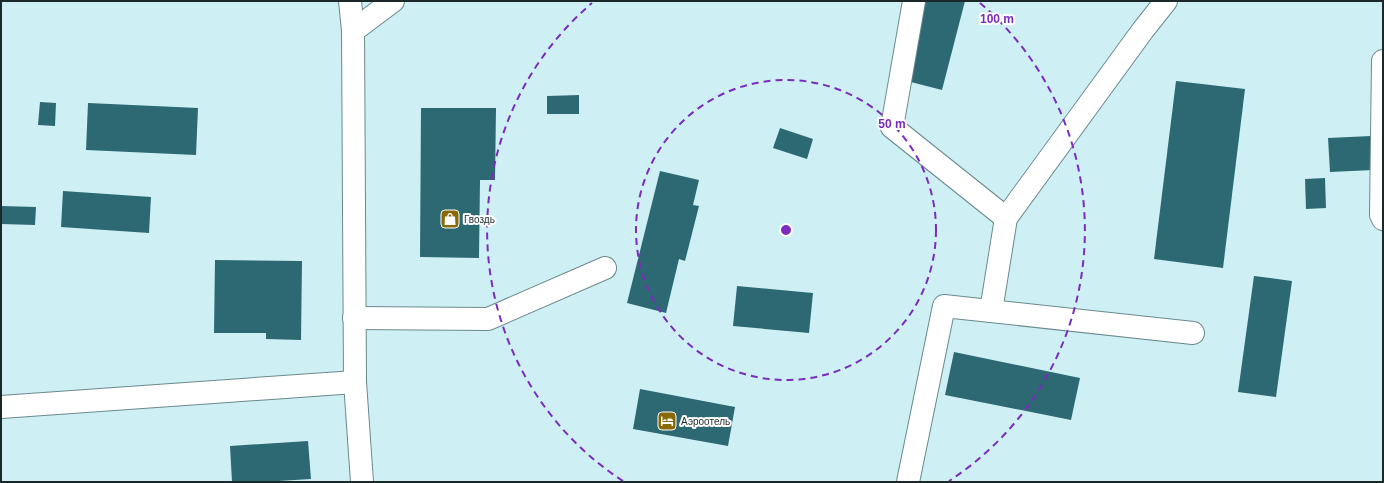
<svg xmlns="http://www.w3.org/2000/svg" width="1384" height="483" font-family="Arial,sans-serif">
<rect width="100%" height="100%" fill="#cef0f5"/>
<g fill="#2c6973">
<path d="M923,1h42l-23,89 -39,-10z"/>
<path d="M1176,81l69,8 -22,179 -69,-9z"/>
<path d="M579,95v19h-32v-18z"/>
<path d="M40,102l16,1 -1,23 -17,-1z"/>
<path d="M88,103l110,5 -2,47 -110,-5z"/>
<path d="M421,108h75l-1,72h-15l-1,78 -59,-1z"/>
<path d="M780,128l33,11 -6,20 -34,-11z"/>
<path d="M1371,136l2,34 -43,2 -2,-34z"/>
<path d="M660,171l39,9 -6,25 6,1 -14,55 -6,-2 -13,54 -39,-10z"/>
<path d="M1325,178l1,30 -20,1 -1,-30z"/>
<path d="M63,191l88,6 -2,36 -88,-6z"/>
<path d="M1,206l35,1 -1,18 -34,-1z"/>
<path d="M215,260l87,1 -1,79 -35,-1v-6h-52z"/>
<path d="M1254,276l38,5 -16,116 -38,-5z"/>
<path d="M737,286l76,7 -4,40 -76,-7z"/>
<path d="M954,352l126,26 -9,42 -126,-25z"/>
<path d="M640,389l95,18 -7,39 -95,-17z"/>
<path d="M308,441l3,38 -49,3h-30l-2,-36z"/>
</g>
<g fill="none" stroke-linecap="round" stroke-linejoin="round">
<g stroke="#6a898e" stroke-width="24">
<g id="minor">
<path d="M350,1l3,30"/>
<path d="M914,1l-22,126 114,91 -15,93"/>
<path d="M1383,61l-2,154 2,4"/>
<path d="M1006,218l137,-188 23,-29"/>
<path d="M354,318l134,1 117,-51"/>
<path d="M1,407l354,-25"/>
<path d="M362,482l-7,-100 -2,-351 40,-30"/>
<path d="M908,482l36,-176 249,27"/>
</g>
</g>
<use href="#minor" stroke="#fff" stroke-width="22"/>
</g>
<g fill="none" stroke="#7b2cbf" stroke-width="2" stroke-dasharray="7 5">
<circle cx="786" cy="230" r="150"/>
<path d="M623 481A299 299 0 0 1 592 3M980 3A299 299 0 0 1 949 481"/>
</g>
<defs>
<g id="shop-square" transform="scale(1)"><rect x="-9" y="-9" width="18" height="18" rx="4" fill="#876a06" stroke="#fff"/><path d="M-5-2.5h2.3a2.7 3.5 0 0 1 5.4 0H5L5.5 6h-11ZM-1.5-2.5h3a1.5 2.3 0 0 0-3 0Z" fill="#fff"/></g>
<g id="hotel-square" transform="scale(1)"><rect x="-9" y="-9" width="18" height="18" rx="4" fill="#876a06" stroke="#fff"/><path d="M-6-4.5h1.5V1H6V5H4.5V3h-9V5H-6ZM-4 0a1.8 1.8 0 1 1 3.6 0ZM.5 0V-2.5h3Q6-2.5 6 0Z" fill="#fff"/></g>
</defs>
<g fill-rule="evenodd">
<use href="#shop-square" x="450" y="219"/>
<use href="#hotel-square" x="667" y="421"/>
</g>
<g text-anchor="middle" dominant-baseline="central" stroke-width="4" stroke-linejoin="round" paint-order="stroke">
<g font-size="10" fill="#1b282a" stroke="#fff" text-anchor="start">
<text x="464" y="219">Гвоздь</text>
<text x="681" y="421">Аэроотель</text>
</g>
</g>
<circle cx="786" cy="230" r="6" fill="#7b2cbf" stroke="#fff" stroke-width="2"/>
<g font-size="12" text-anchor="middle" font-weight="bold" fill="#7b2cbf" stroke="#fff" stroke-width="4" stroke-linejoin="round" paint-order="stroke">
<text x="997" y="23">100 m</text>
<text x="892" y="128">50 m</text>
</g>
<rect width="1384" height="483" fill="none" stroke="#1b282a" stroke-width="4"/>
</svg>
